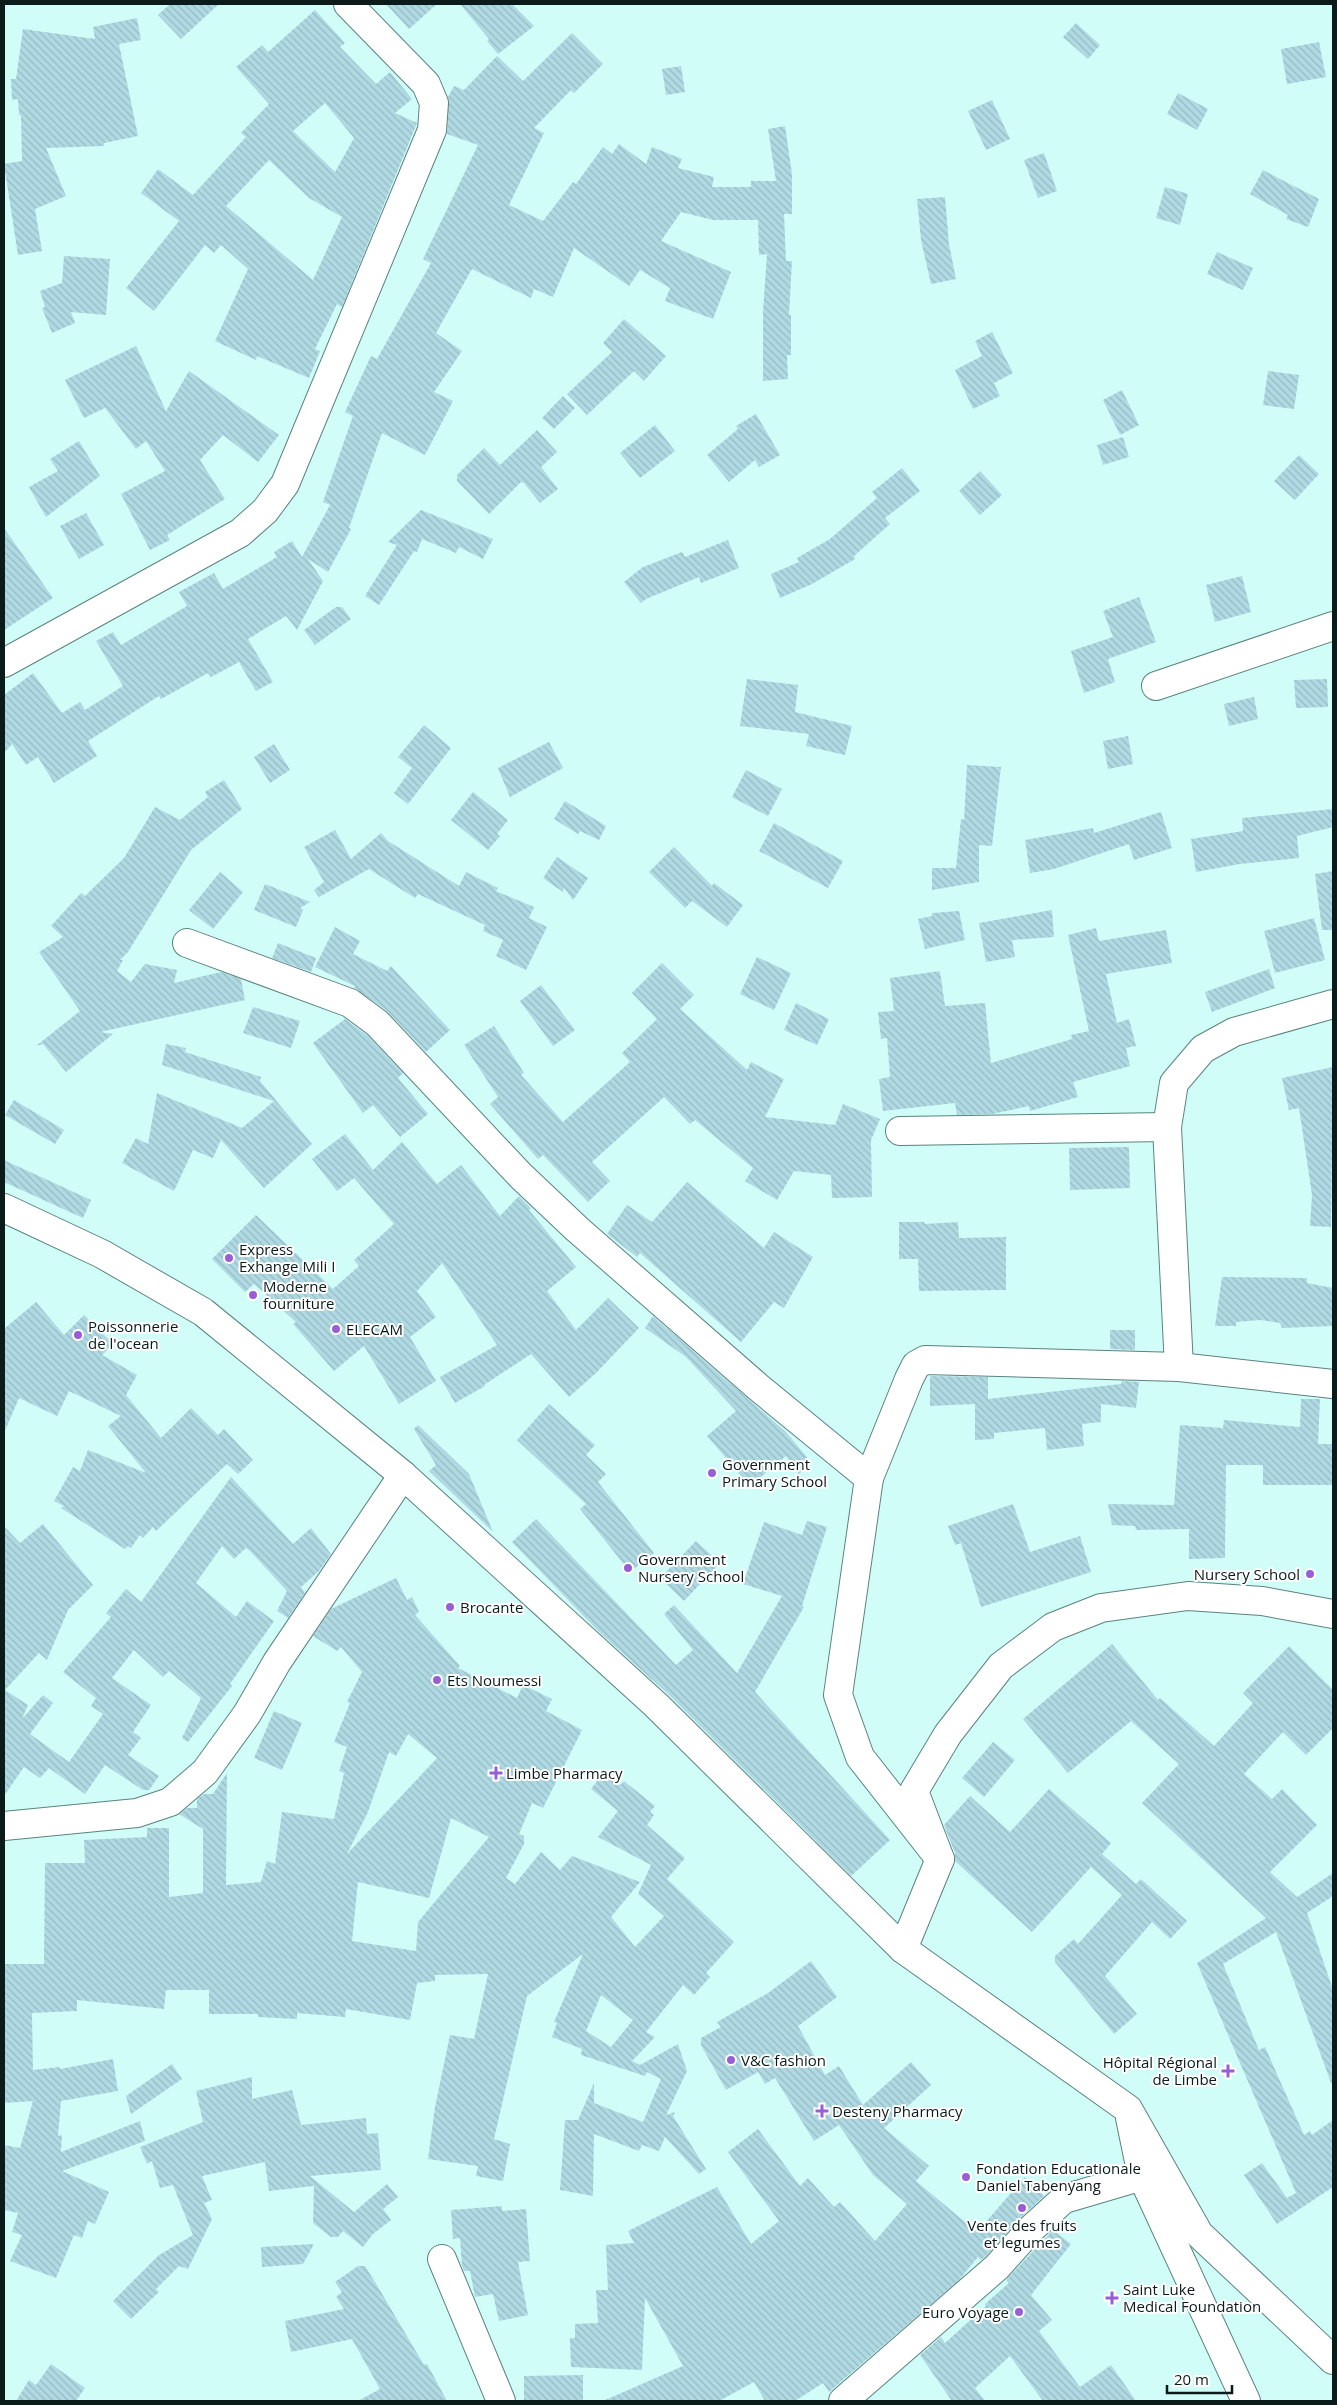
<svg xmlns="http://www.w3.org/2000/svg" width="1337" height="2405" font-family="'Open Sans',sans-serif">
<defs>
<pattern id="building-back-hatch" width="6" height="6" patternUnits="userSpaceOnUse" patternTransform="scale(1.25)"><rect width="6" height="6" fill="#b0dae3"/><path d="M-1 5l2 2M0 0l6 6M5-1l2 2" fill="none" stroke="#96bac2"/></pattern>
</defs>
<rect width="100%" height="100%" fill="#d1fdf9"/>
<g fill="url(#building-back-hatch)" fill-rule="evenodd">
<path d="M170,4h49l-38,35 -23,-24z"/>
<path d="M386,4h51l-28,25z"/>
<path d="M460,4h52l22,22 -36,28 -11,-13 2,-2z"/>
<path d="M315,10l30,33 -5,4 36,37 14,-12 22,27 -17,14 22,10 -75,184 -5,-3 -22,45 5,2 -11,27 -52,-22 -1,4 -41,-19 33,-72 -27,-24 -7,8 -9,-8 -51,66 -28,-23 53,-67 -38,-28 17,-24 35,26 53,-58 -5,-4 28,-29 -33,-37 26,-22 6,7zM325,103l29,35 -19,34 -42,-41zM269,160l40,38 33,19 -29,63 -87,-74z"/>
<path d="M137,18l4,22 -22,4 19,92 -34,7v3l-58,2 20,48 -31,13 7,42 -24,4 -14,-91 18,-3 -1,-46h-2l-1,-16 -6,1 -1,-21h5l7,-50 72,10 -2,-12z"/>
<path d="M1076,23l24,22 -12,14 -25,-22z"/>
<path d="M572,33l31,31 -29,29 -3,-3 -37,38 10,5 -35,72 34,16 30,-39 3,2 27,-37 9,7 7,-10 27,20 6,-17 30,12 -4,9 36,9 -2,10h39v-6h25l-8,-52 17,-3 7,48v40h-8l2,47h6l-3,54h2v40h-4l1,24 -25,2v-70l4,-57 -8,1 -1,-35h-45l-32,-8 -20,29 70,31 -18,47 -48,-18 5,-13 -30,-18 -11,16 -55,-38 -21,49 -19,-8 -3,9 -59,-29 -36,64 26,18 -28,41 19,9 -28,54 -43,-22 -33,95 2,1 -23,43 -20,-13 15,22 -26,49 -11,-14 -38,23 25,43 -17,9 -17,-29 -28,15 -3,-4 -47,26 -2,-3 -71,45 9,15 -43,27 -16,-26 -12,8 -14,-21 -8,9v-58l29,-22 29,40 18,-11 5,8 38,-24 -27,-45 17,-9 8,13 66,-39 -8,-14 35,-19 9,16 54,-32 -3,-5 18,-11 10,16 28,-52 -7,-3 30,-86 -8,-4 26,-56 6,3 54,-96 -8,-4 55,-114 -31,-11 1,-37 6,-11 10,4 33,-34 26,25z"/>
<path d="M1319,42l7,35 -39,7 -6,-35z"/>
<path d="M681,66l4,26 -19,3 -4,-26z"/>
<path d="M1178,93l30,16 -11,21 -30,-16z"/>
<path d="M992,100l18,39 -24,11 -18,-39z"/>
<path d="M1044,153l13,38 -19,7 -14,-38z"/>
<path d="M1263,170l56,29 -11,28 -22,-8 2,-4 -38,-21z"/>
<path d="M1165,187l23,7 -8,31 -24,-7z"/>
<path d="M945,197l4,47 7,35 -25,5 -10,-44 -4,-41z"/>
<path d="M1217,252l36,16 -10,22 -36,-16z"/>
<path d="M64,256l46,3 -4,56 -35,-3 4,11 -23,10 -10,-25 3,-1 -5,-16 22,-8z"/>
<path d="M624,319l42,37 -22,25 -10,-10 -47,44 -20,-21 45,-42 -9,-9z"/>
<path d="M992,332l21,41 -19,10 6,13 -27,13 -18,-39 27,-14 -7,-15z"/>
<path d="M136,346l30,65 23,-40 90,64 -21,27 -35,-27 -23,25 25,39 -58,36 3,5 -20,10 -29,-56 44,-23 -19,-30 -10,8 -31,-41 -21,10 -19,-38z"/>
<path d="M1268,371l31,4 -5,34 -31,-4z"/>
<path d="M1122,390l17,35 -19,10 -17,-35z"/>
<path d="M563,396l12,12 -21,21 -12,-11z"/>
<path d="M756,414l24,41 -21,12 -4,-7 -26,22 -22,-27 31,-26 -2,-3z"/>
<path d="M655,425l20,26 -35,27 -20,-25z"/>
<path d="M537,430l20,22 -16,15 17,22 -18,14 -16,-20 -3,-1 -32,32 -32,-33v-6l27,-27 16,17z"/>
<path d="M1123,437l6,20 -26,8 -6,-20z"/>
<path d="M79,441l21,35 -54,41 -17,-30 29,-16 -8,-12z"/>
<path d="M1299,455l20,19 -24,26 -21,-19z"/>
<path d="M902,468l18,23 -35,27 5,6 -36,32 1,3 -43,25 -32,14 -9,-24 28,-12 -2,-4 33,-19 47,-41 -5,-6z"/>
<path d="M980,471l22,24 -22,20 -21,-24z"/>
<path d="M421,510l72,29 -10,20 -24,-12 -3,6 -34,-14 -5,13 -3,-1 -35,54 -14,-9 32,-51 -9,-3z"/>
<path d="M86,513l18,32 -25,14 -19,-33z"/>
<path d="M4,528l49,70 -49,32z"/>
<path d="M728,540l11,28 -38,15 -2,-6 -53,22 -5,4 -17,-21 19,-15 39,-15 3,5z"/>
<path d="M1242,576l9,36 -36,10 -9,-37z"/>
<path d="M1139,597l17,45 -48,17 7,23 -31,11 -13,-42 42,-14 -10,-26z"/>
<path d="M336,607h6l9,12 -36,26 -11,-15z"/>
<path d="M747,679l51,6 -3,27 57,14 -7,29 -39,-9 3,-12 -69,-8z"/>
<path d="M1327,679l1,28 -32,1 -2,-28z"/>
<path d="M1254,697l4,22 -29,7 -5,-22z"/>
<path d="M424,725l27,23 -43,56 -14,-11 18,-25 -14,-11z"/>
<path d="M1128,736l5,28 -25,5 -5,-28z"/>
<path d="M549,742l14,26 -53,29 -12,-29z"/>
<path d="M274,744l16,26 -20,13 -16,-26z"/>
<path d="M967,765l34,2 -9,79 -13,-1v37l-47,8v-22h24l5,-49 3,1z"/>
<path d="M746,770l36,19 -14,27 -36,-19z"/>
<path d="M224,780l18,29 -51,41 -63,102 -8,8h3l-6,11 14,11 14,-18 32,6 -3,13 47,-11 20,7 4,21 -145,32 13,2 -47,38 -23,-28 -7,2 44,-35 -41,-59 24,-15 -12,-11 30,-33 4,3 39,-38 31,-51 25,13 28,-23 -3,-5z"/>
<path d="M473,792l35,28 -11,14 3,2 -12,14 -37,-30z"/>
<path d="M565,801l41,25 -7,14 -19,-9 -2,3 -24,-15z"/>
<path d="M1333,809v18l-36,9 2,22 -59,6 -44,8 -5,-33 52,-8 -1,-13z"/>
<path d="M1161,812l11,36 -38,12 -5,-16 -75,25 -24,4 -5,-33 68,-12 1,5z"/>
<path d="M774,823l69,38 -15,27 -69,-37z"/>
<path d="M335,830l16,29 30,-26 7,8 71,45 7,-14 32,16 -2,3 38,16 -5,11 18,9 -21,43 -30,-14 7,-16 -20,-9 2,-6 -67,-31 -3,4 -46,-29 -50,28 -5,-7 10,-8 -20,-35z"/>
<path d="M674,847l38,39 2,-3 29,22 -16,22 -35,-26 -7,7 -36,-36z"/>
<path d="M557,857l31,21 -15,22 -9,-12 -1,4 -20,-14z"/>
<path d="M1333,871v59h-11l-7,-56z"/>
<path d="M220,872l23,20 -30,37 -24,-19z"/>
<path d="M265,884l45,18 -10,6 3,2 -7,17 -42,-17z"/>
<path d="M1052,910l2,27 -42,3 3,17 -29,5 -7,-39z"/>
<path d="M959,911l6,29 -40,9 -7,-30 14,-3v-3z"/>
<path d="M1314,918l11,42 -50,13 -11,-42z"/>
<path d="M335,927l25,14 -7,13 34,17 4,-5 59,64 -24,22 -40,-42 -32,-22 1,-2 -40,-19z"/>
<path d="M1096,928l3,13 67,-11 6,33 -66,11 11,49 12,-4 7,27 -10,2 4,18 -57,16 5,15 -48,14 -1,-5 -37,8 -35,1 -2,-12 -72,8 -4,-32 11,-2 -3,-39 -6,1 -3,-27 16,-1 -4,-33 50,-7 5,35 40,-3 6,60 81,-24 -1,-4 18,-4 -21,-96z"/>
<path d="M278,943l38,15 -5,14 -39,-14z"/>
<path d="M757,957l34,16 -17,37 -34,-16z"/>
<path d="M662,963l32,32 -14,14 67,61 4,-8 33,17 -19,38 70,8 8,-21 37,15 -9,21 1,57 -40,1 -1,-23 -37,-4 -17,29 -32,-19 8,-13 -58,-48 -5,4 -26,-27 -72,65 18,19 -22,21 -45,-47 -5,4 -48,-55 8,-7 -34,-52 30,-19 30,47 -3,2 42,47 67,-60 -8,-9 35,-34 -25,-26z"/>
<path d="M1269,969l6,19 -63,24 -7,-20z"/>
<path d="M541,985l34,45 -22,16 -33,-45z"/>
<path d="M796,1003l33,16 -12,26 -33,-15z"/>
<path d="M253,1007l47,14 -9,27 -48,-15z"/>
<path d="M345,1019l22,16 36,38 -5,5 30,36 -28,23 -27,-32 -10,8 -50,-70z"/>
<path d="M166,1044l20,4 -1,4 76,25 -1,4 52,63 -48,44 -43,-48 -8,18 -20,-8 -19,41 -52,-28 14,-25 12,6 9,-51 85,35 32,-27 -112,-36z"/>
<path d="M1333,1067l-2,160 -21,-1 2,-31 -13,-87 -10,2 -7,-32z"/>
<path d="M14,1100l50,30 -9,14 -50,-29z"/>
<path d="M345,1134l28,36 29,-28 35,42 24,-19 39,51 19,-20 12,12 -2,2 47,57 -29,24 29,39 32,-32 31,30 -43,45 -27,24 -38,-43 -47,31 1,1 -30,17 -15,-26 57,-32 -55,-82 -25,28 19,26 -26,20 26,44 -37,23 -35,-58 -30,25 -41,-47 3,-2 -42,-38 -9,8 -33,-33 44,-44 77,74 26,-23 -5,-6 40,-36 -40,-46 -17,13 -25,-32z"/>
<path d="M1129,1147l1,41 -60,2 -1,-42z"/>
<path d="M4,1160l87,40 -8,18 -79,-36z"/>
<path d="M687,1182l77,66 10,-16 39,25 -29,51 -10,-6 -33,40 -101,-89 -3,4 -30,-23 20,-29 25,17z"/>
<path d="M899,1222h25l1,2 33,-2 1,16 47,-1v53l-87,1 -1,-32h-19z"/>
<path d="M1222,1277l85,1v5l26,5v38l-51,2 -2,-5 -20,-3 -24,2v4h-21z"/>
<path d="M36,1302l28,33 20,-20 29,29 -11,11 35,20 -11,20 35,43 30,-30 27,27 6,-6 29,31 -15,14 -11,-10 -71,67 -3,-4 -10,11 -3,-3 -9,13 -3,-2 -3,3 -64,-41 3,-2 -10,-5 19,-34 7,4 8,-21 58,23 -38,-47 13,-10 -52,-25 -12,25 -38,-18 -15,35v-104z"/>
<path d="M653,1316l132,115 27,32 -13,11 -13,-18 -36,30 -43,-50 29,-25 -50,-54 -41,-29z"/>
<path d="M1110,1330h25v20l-25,-1z"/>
<path d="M930,1376l58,1v22l133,-15 1,-3 17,1 -3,26 -35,-4v18l-19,2 2,22 -37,4 -2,-22 -51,5v6l-19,1v-36l-45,2z"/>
<path d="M1301,1399h19l-2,45h15v41h-70v-20h-37l-1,93 -36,1v-30l-53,1 -1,-4 -23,-1 -4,-21 66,1 6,-80 43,3 1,-8 76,7z"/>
<path d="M549,1404l46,41 -9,10 20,19 -8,8 56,71 -24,19 -50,-63 6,-5 -69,-64z"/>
<path d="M418,1425l51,49 24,58 -64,-61 7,-6 -22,-36z"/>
<path d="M231,1477l62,67 18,-16 20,26 -12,17 -18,16 4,6 -17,25 -11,-7 10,-20 -37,-40 -4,-3 -12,11 -12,-13 -26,37 40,34 11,-16 27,20 -44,63 2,2 -44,56 -6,-4 19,-40 -32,-27 -6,6 -29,-27 -22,28 39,27 -18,27 8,6 -13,17 31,21 -10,14h-6l-38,-25 -20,29 -36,-26 -9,10 -16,-11 -20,29v-270l16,17 23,-19 50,61 -25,25 -21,50 -8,-7 -34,37 23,15 -6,14 21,-24 10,8 -23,31 39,28 34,-48 -12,-8 5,-8 -33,-26 48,-55 -5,-4 20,-24 15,13z"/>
<path d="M1013,1504l17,48 50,-16 11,36 -110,35 -20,-64 -6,2 -7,-19z"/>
<path d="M536,1519l140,146 17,-15 -29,-36 10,-9 63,68 45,-77 -39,-12 21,-62 38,13 5,-14 20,6 -25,79 2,1 -49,85 135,148 -39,36 -184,-183 -68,-61 -87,-90z"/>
<path d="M696,1541l24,22 -36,38 -24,-23z"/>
<path d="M396,1578l11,22 5,-3 7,15 -4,3 45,51 -2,2 59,30 6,-13 29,14 -6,12 36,19 -39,78 -11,-5 -13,31 5,2v8l-18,34 9,6 26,-32 19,18 12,-14 68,26 -29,35 24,30 29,-31 -26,-22 13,-29 -53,-28 20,-26 -27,-22 13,-17 16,13 4,-4 31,25 -5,6 4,3 -7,10 38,33 -18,21 67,63 -28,31 4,4 -16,18 -11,-10 -37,47 9,5 -23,24 8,4 38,-21 9,27 -21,44 9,-3 -2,4 33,53 -7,5 -34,-37 -6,14 -17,-6 -3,6 -45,-17 -1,62 -33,-6 5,-70h13l16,-37v20l49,19 18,-43 -14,-7 -2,4 -64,-21 1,-6 -30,-12 5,-14 -3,-1 29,-68 -56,42 -33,143 16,5 -7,37 -27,-5 2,-10 -50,-7 7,-52 15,-72 24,4 14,-65 -53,1v6l-18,2 -7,37 -64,-11 -1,8 -48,-4v6l-39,-2v-3h-49v-24h-43l-2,19 -87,-9v11l-45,2 1,57 26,-3 1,2 53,-10 5,32 -57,10 -3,35 4,-1 -1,17 79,-31 5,20 -83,30 47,21 -14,32 -7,-3 -6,17 -8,-3 -18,43 -46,-17 12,-26 -10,-3 6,-19 -14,-3v-65l16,3 13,-47 -29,2v-139h40l1,-101h40l-1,-23 63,-3v-9h22v69l34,-4v-64l-24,-15 8,-6h10v-9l7,-5h9l14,-21 -1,112 35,-3 6,-21 8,3 7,-52 52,7 10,-46 -5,-2 8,-24 -13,-5 16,-39 -3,-1 15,-30 -21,-25 -4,4 -24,-15 18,-27zM408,1734l29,24 -90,96 21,-42 21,-60 7,4zM451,1818l38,19 -71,85 -2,29 -64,-10 6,-59 71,16zM601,1995l32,25 -22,27 -25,-16z"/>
<path d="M1112,1644l46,56 2,-2 54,48 39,-43 -10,-10 46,-47 44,44v38l-27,27 -23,-23 -39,42 28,25 10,-10 35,36 -47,47 27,25 36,-24v23l-26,17 26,77v93h-2l-55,-151 -53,32 36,86 6,-3 39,88 6,-4 2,4 21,-15v67l-56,37 -33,-49 18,-12 25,35 9,-5 -99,-230 69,-45 -124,-115 37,-39 -48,-43 -63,52 -45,-54z"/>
<path d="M274,1711l28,12 -20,47 -28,-12z"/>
<path d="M993,1742l22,18 -31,37 -22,-19z"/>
<path d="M1049,1789l62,54 -9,11 34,30 5,-5 46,42 -17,18 -18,-17 -47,54 32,38 -23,20 -59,-72v-6l19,-17 4,5 44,-49 -31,-28 -59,65 -77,-71v-8l-11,-28 26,-29 40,36z"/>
<path d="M811,1961l26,36 -39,29 27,49 14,-9 24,39 48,-43 20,23 -47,43 45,38 -13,15 61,51 48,-55 19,19 -25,23 -33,37 -5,4 -3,-3 -19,23 -130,112 -6,-9 -28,18h-30l-11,-19 -35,19h-116l80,-35 -38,-68 -3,72 -71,-3 -1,-29h5v-14l23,-1 -2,-33h12l-2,-45 28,-2 -6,-12 89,-44 34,57 28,-23 -51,-69 30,-23 42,57 8,-8 26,29 6,-5 35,39 32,-37 -34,-29 -34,-50 -25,16 -39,-63 -10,6 -7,-12 -32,18 -25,-45v-7l20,-11 -4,-5 51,-29z"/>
<path d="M172,2064l10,15 -51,35 -5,-18z"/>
<path d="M252,2077v22l40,-9 9,35 65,-7 1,16 11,-1 3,37 -71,6 44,36 33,-28 11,13 -15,12 8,11 -18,14 -10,13 -20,-16 -5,6h-7l-18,-14 1,-37 -45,5 -4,-29 -63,14 10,24 -8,3 8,16 -24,50 -9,-3 -23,23 3,3 -28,27 -18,-18 46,-46 34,-20 -20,-50 -13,3 -8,-27 -5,3 -7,-17 63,-25 -7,-31z"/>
<path d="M502,2206v5l24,-2 4,52 -12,1 10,53 -29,6 -6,-27 -18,3 -5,-26h-6l-2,-5 -2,-28 -7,1 -2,-29z"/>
<path d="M1053,2230l18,14 -40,51 21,25 -13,11 41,56 31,-22 25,36h-93l-33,-45 -35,32 10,13h-33l-32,-46 21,-18 4,6 41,-37 -1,-2 24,-21 -3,-3z"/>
<path d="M314,2244l-11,20 -41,3 -1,-20z"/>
<path d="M358,2266h7l10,16 49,83 3,-1 20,37h-89l22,-12 -28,-50 -61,13 -6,-31 59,-12 -8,-12 6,-5 -7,-10z"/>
<path d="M51,2364l34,24 -9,13h-60l13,-21 7,5z"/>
<path d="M583,2375v26h-59v-25z"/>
</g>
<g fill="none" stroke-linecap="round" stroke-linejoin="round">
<g stroke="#5a837f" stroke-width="30">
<g id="minor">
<path d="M4,663l236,-130 25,-22 20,-27 147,-354 2,-27 -8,-19 -78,-80"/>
<path d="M1156,686l177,-60"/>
<path d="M187,943l163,60 27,20 144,153 56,53 181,158 111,91"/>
<path d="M900,1131l267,-4"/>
<path d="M1179,1367l-12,-240 7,-44 29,-34 31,-17 99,-28"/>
<path d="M4,1826l133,-13 33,-11 35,-30 42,-58 30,-52 126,-187"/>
<path d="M940,1859l-80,-102 -22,-62 31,-217 40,-99 7,-14 9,-5 254,7 154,17"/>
<path d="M903,1949l37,-90 -26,-68 34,-57 53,-68 52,-39 48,-19 87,-12 74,5 71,13"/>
<path d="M1130,2118l12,58 104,225"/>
<path d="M442,2259l59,142"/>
<path d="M843,2401l154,-134 34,-38 33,-30 78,-23"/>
</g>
</g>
<g stroke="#5a837f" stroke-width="30">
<path id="highway" d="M4,1208l98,46 101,58 200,163 253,230 247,244 225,160 71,125 134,126"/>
</g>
<use href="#minor" stroke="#fff" stroke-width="28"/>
<use href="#highway" stroke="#fff" stroke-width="28"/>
</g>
<g fill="#975ed6" stroke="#fff" stroke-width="2">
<circle cx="229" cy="1258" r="5"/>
<circle cx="253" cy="1295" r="5"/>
<circle cx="336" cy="1329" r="5"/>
<circle cx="78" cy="1335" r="5"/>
<circle cx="712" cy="1473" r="5"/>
<circle cx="628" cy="1568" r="5"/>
<circle cx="1310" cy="1574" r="5"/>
<circle cx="450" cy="1607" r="5"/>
<circle cx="437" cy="1680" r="5"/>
<path d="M493.5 1765.5h5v5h5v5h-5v5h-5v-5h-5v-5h5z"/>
<circle cx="731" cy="2060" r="5"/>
<path d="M1225.5 2063.5h5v5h5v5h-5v5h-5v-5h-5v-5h5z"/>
<path d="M819.5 2103.5h5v5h5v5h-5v5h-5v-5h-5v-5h5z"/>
<circle cx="966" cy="2177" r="5"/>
<circle cx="1022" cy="2208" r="5"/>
<path d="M1109.5 2290.5h5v5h5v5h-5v5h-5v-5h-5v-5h5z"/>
<circle cx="1019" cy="2312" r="5"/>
</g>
<g text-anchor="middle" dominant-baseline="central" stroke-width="4" stroke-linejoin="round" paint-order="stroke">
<g font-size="15" fill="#0a1b1a" stroke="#fff" text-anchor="start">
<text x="239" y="1249">Express<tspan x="239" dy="17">Exhange Mili I</tspan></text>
<text x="263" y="1286">Moderne<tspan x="263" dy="17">fourniture</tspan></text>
<text x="88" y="1326">Poissonnerie<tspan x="88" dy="17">de l'ocean</tspan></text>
<text x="346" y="1329">ELECAM</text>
<text x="722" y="1464">Government<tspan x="722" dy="17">Primary School</tspan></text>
<text x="638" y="1559">Government<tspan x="638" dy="17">Nursery School</tspan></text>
<text x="1300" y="1574" text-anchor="end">Nursery School</text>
<text x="460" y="1607">Brocante</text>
<text x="447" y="1680">Ets Noumessi</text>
<text x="506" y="1773">Limbe Pharmacy</text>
<text x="741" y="2060">V&amp;C fashion</text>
<text x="1217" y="2062" text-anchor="end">Hôpital Régional<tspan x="1217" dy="17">de Limbe</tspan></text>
<text x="832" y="2111">Desteny Pharmacy</text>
<text x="976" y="2168">Fondation Educationale<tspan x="976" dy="17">Daniel Tabenyang</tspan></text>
<text x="1022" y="2225" text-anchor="middle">Vente des fruits<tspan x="1022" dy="17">et legumes</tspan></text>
<text x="1123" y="2289">Saint Luke<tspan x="1123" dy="17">Medical Foundation</tspan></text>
<text x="1009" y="2312" text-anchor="end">Euro Voyage</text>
</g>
</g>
<rect width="1337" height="2405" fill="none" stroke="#0a1b1a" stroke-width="10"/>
<path d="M1167 2385v8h65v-8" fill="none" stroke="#0a1b1a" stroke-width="2.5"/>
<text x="1174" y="2385" font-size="15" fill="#0a1b1a" stroke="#ffffff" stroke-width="4" paint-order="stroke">20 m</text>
</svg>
